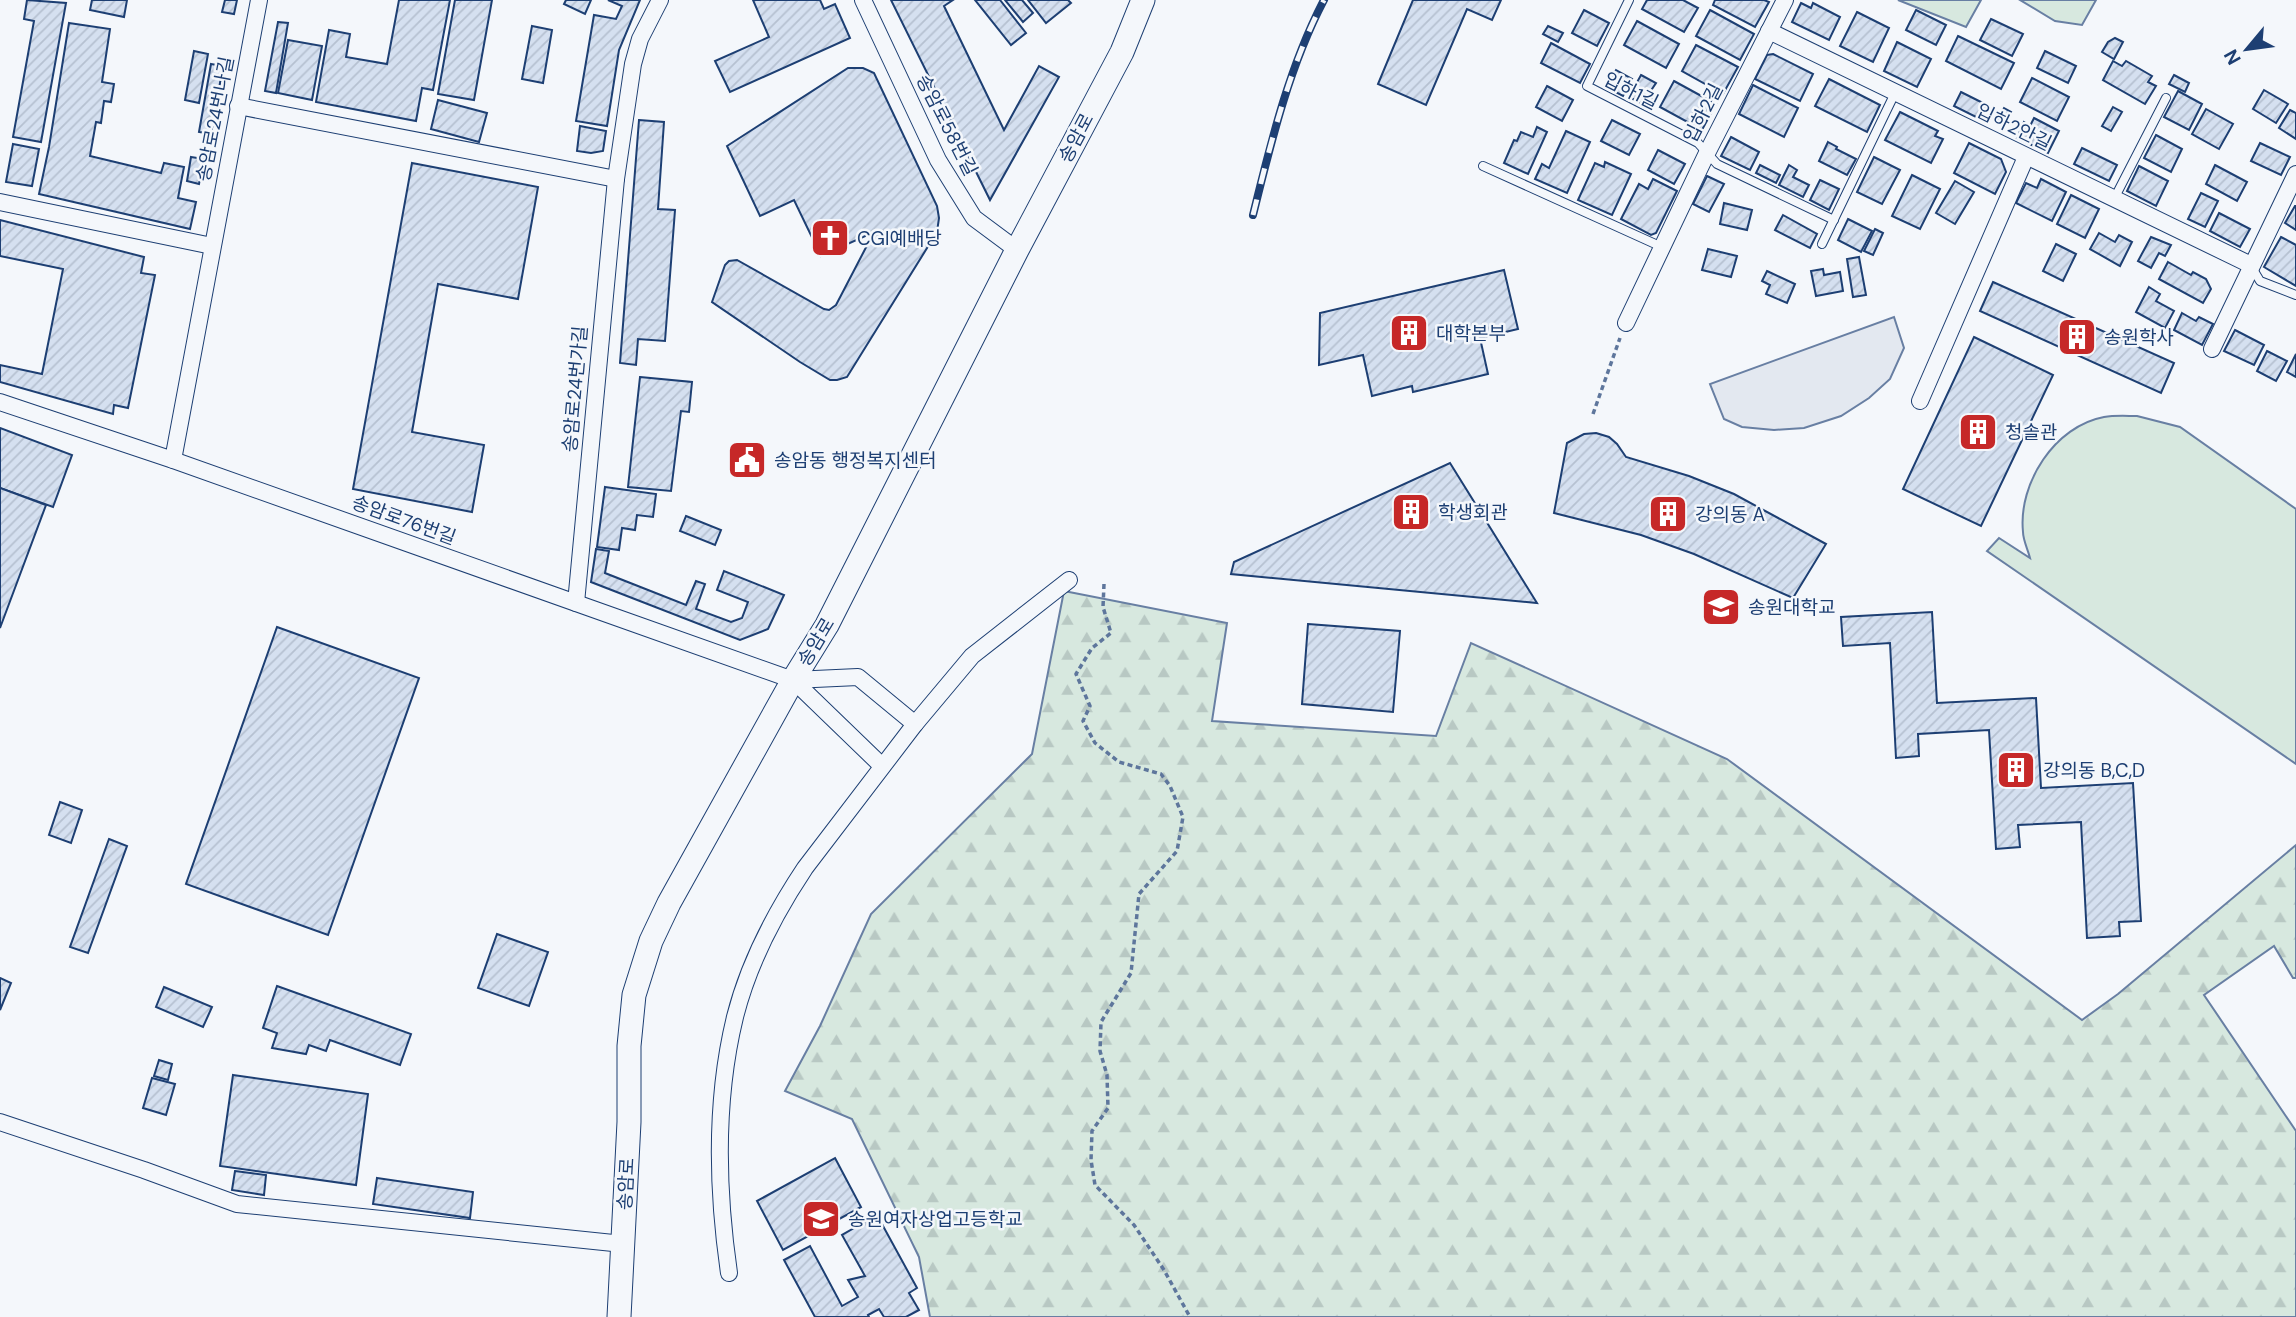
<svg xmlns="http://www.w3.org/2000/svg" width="2296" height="1317" font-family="'DM Sans','Noto Sans KR',sans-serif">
<defs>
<pattern id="forest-firs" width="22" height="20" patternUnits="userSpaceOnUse" patternTransform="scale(1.75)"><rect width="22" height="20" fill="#d7e8df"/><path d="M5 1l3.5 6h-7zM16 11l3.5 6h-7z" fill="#b8c8c3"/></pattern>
<pattern id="building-hatch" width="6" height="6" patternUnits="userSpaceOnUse" patternTransform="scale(1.75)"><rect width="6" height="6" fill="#d5e0f0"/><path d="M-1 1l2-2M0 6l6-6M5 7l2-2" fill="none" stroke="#b6c1d1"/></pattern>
</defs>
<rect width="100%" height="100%" fill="#f4f7fb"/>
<g fill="#d7e8df" stroke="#687fa3" stroke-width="2">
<path d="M1898,0h83l-15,27z"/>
<path d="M2020,0h76l-14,25 -27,-4z"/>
<path d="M2137,416l43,11 116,82v255l-309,-213 12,-13 31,20c-2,-8 -7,-18 -7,-26 -5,-49 32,-106 81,-115 11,-2 23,-1 33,-1z"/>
</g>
<path fill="url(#forest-firs)" stroke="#687fa3" stroke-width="2" d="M1064,591l163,32 -15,98 224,15 35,-93 256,116 355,261 36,-26 178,-149v133h-3l-19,-32 -70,49 92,136v186h-1366l-11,-60 -67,-138 -67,-28 35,-65 51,-112 161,-160z"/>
<path fill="#e3e8f0" stroke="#687fa3" stroke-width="2" d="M1894,317l10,31 -14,31 -21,19 -28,18 -37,12 -30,2 -32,-3 -18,-8 -14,-35z"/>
<g fill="url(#building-hatch)" stroke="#1d3f73" stroke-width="2">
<path d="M27,0l39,3 -25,139 -28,-5 21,-116 -10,-2z"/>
<path d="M92,0h35l-3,17 -34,-7z"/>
<path d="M225,0h12l-3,14 -12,-2z"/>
<path d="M399,0h51l-17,90 -11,-2 -6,33 -100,-19 13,-72 21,4 -4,23 41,7z"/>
<path d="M455,0h37l-18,100 -36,-6z"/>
<path d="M566,0h25l-6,14 -21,-10z"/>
<path d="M608,0h32l-21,50 -12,76 -31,-5 18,-106 22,4 6,-13z"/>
<path d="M753,0h67l4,9 11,-5 15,34 -120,54 -15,-31 54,-24z"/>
<path d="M891,0h62l-9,6 60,124 35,-64 20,11 -69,123z"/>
<path d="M975,0h25l26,33 -15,12z"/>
<path d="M1005,0h17l11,13 -10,9z"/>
<path d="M1028,0h40l3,3 -25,20z"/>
<path d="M1413,0h88l-9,20 -25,-11 -41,96 -48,-21z"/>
<path d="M1647,0h36l15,8 -14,24 -42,-23z"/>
<path d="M1715,0h49l5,2 -14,25 -42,-22z"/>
<path d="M1801,3l10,5 2,-5 27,14 -11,23 -37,-18z"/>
<path d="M1584,10l25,13 -12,23 -25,-13z"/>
<path d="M1710,10l44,24 -14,26 -44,-24z"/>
<path d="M1916,10l30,15 -10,20 -30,-15z"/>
<path d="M1857,12l32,16 -16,34 -33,-16z"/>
<path d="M1991,19l32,15 -11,22 -32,-16z"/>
<path d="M1637,21l42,23 -13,24 -42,-23z"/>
<path d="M278,22l10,1 -12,70 -11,-2z"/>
<path d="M69,23l41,6 -8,53 12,2 -3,18 -7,-1 -3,22 -5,-1 -6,34 71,17 3,-10 20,4 -6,31 18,4 -6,27 -151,-35 10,-47z"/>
<path d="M532,26l20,4 -9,53 -21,-4z"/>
<path d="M1548,26l15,7 -5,9 -15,-8z"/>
<path d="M1958,36l56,27 -13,26 -55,-28z"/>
<path d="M2115,38l8,4 -9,17 -12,-7 6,-10z"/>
<path d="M288,40l34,6 -10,54 -34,-7z"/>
<path d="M1897,42l34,17 -14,28 -33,-16z"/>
<path d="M1551,43l39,21 -10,19 -39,-20z"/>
<path d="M1696,45l42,22 -15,27 -41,-23z"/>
<path d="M194,51l14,3 -9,49 -14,-3z"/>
<path d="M2045,51l31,15 -8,17 -31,-15z"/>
<path d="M1773,54l40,20 -13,27 -45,-22 12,-24z"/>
<path d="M2113,61l9,5 4,-5 26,15 -4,6 8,4 -11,18 -42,-24z"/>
<path d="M211,64l12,2 -12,68 -12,-2z"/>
<path d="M848,68h15l11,5 63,133 2,12 -2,14 -90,145 -10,3h-7l-30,-18 -88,-60 13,-37 4,-4 8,-1 87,49 5,1 7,-5 38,-73 -53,24 -27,-56 -34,16 -33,-70z"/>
<path d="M1616,70l16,9 -9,17 -17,-9z"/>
<path d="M1641,75l15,8 -6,9 5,2 -7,13 -19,-10z"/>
<path d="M2174,75l15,8 -4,9 -16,-8z"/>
<path d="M2032,78l37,19 -12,24 -37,-19z"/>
<path d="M1829,79l51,26 -13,27 -52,-26z"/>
<path d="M1674,81l42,23 -14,26 -42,-23z"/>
<path d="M1753,85l45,23 -14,29 -45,-23z"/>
<path d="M1547,86l26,14 -11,21 -26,-14z"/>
<path d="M2264,90l24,14 -12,19 -23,-14z"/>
<path d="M2178,91l24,13 -13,26 -25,-13z"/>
<path d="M1961,92l26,13 -7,14 -26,-13z"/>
<path d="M438,100l49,13 -8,29 -48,-13z"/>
<path d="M2113,107l9,5 -11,19 -9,-5z"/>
<path d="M2004,108l7,4 -5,11 -8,-4z"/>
<path d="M2206,109l27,15 -14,25 -27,-15z"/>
<path d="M2290,110l6,3v26l-17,-11z"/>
<path d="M1900,112l38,19 -3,5 8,3 -12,24 -46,-23z"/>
<path d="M2034,118l25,13 -11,22 -31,-15 7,-16 6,4z"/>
<path d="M639,120l25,2 -6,87 17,1 -10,131 -27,-2 -2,26 -16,-2z"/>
<path d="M1612,120l28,14 -11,21 -28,-14z"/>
<path d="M580,126l26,5 -3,20 -12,2 -14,-2z"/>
<path d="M1537,127l10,5 -19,42 -24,-11 10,-23 3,1 4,-9 12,5z"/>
<path d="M1566,131l24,11 -23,51 -32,-14 7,-15 7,4z"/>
<path d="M2156,135l26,14 -11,23 -27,-14z"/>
<path d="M1731,137l28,15 -9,18 -29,-14z"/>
<path d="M1828,142l9,5 -1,2 20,10 -9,16 -28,-14z"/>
<path d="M1969,143l32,16 5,13 -11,22 -41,-21z"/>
<path d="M2260,143l30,14 -9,18 -30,-14z"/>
<path d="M13,144l26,5 -7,37 -26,-4z"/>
<path d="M2082,148l35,17 -8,16 -35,-17z"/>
<path d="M1658,150l27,14 -11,20 -26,-14z"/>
<path d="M191,157l13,2 -5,25 -12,-3z"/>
<path d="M1874,157l26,13 -18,34 -25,-12z"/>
<path d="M1605,162l26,12 -19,41 -34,-15 17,-37 9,4z"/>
<path d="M412,163l126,24 -20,112 -80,-15 -26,148 72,13 -12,67 -119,-23z"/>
<path d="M1760,165l20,10 -4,8 -20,-10z"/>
<path d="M1789,165l8,5 -4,7 16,8 -6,12 -24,-12z"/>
<path d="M2215,165l32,17 -10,19 -31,-17z"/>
<path d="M2139,166l29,15 -12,25 -29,-15z"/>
<path d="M1912,175l28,14 -20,40 -28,-13z"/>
<path d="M1707,176l17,8 -15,28 -16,-8z"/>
<path d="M1653,179l24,12 -21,42 -5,2 -30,-16 18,-35 9,5z"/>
<path d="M2041,179l25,13 -14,29 -36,-18 10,-20 11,5z"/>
<path d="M1820,180l19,9 -10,21 -19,-10z"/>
<path d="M1955,181l19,11 -19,32 -19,-11z"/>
<path d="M2201,193l17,8 -13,26 -17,-8z"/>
<path d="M2071,195l28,14 -14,29 -28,-14z"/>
<path d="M1724,203l28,7 -5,20 -27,-6z"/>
<path d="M2295,206h1v24l-11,-7z"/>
<path d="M2219,213l31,16 -10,18 -30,-16z"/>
<path d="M1783,215l34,19 -7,14 -35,-18z"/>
<path d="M1848,219l24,12 -11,21 -23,-12z"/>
<path d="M0,220l144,37 -3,16 14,2 -27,133 -14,-3 -1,9 -113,-32v-17l42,9 21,-105 -63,-13z"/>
<path d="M1875,229l8,4 -10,22 -9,-4z"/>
<path d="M2099,233l16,9 4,-7 13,7 -12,24 -30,-17z"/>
<path d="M2151,237l20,8 -6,11 -6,-3 -8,15 -13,-7z"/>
<path d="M2281,237l15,8v41l-32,-19z"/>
<path d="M2056,244l20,10 -13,27 -20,-10z"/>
<path d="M1708,249l29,7 -6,21 -29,-7z"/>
<path d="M1859,257l7,38 -13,2 -6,-38z"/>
<path d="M2168,262l23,13 2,-3 13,7 5,10 -8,14 -44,-24z"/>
<path d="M1823,269l1,6 16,-3 3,19 -27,5 -5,-25z"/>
<path d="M1504,270l14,59 -38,9 8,36 -75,18 -1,-6 -40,10 -9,-41 -44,10 1,-52z"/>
<path d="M1767,271l28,13 -8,19 -21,-9 4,-9 -8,-4z"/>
<path d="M1993,282l181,81 -13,30 -181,-82z"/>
<path d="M2149,287l11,7 -4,7 18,10 -9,17 -29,-16z"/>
<path d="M2182,313l14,8 3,-4 14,7 -11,21 -28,-15z"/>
<path d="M2235,330l29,15 -10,20 -30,-14z"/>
<path d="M1974,337l79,38 -72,151 -78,-37z"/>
<path d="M2267,351l20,10 -11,20 -19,-10z"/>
<path d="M2296,354v23l-9,-5z"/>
<path d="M640,377l52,5 -3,30 -8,-1 -10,80 -43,-4z"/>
<path d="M0,428l72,27 -19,52 -53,-19z"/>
<path d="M1596,433l13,4 8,7 9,13 63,19 45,18 92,50 -33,54 -99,-44 -53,-19 -87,-22 13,-70 17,-9z"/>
<path d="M1450,463l87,140 -306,-29 3,-12z"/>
<path d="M605,487l51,7 -3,23 -16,-2 -2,15 -13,-2 -3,22 -22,-3z"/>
<path d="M0,488l46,17 -46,123z"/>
<path d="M686,516l35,14 -6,15 -35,-14z"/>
<path d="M596,549l13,2 -4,22 81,32 10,-24 9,3 -9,25 35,13 11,-4 6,-16 -31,-12 7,-19 60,24 -16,34 -28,11 -149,-58z"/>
<path d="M1932,612l5,91 99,-5 5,90 92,-5 8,138 -22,1 1,14 -33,2 -6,-116 -63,3 2,22 -24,2 -7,-119 -71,4 1,22 -23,2 -6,-115 -47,3 -2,-29z"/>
<path d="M1308,624l92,7 -7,81 -91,-8z"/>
<path d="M277,627l142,51 -91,257 -142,-51z"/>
<path d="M60,802l22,8 -11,33 -22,-8z"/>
<path d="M109,839l18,7 -39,107 -18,-6z"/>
<path d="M497,934l51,18 -19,54 -51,-18z"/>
<path d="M0,978l11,5 -11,27z"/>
<path d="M277,986l134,48 -11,31 -70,-25 -4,11 -17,-6 -3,9 -34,-6 5,-15 -14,-5z"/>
<path d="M164,987l48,20 -9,20 -47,-20z"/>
<path d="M159,1060l13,4 -4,16 -14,-4z"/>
<path d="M233,1075l135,19 -12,91 -136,-19z"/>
<path d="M152,1078l23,6 -9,31 -23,-7z"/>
<path d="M835,1158l26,49 -78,43 -26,-49z"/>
<path d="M235,1171l31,4 -2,20 -32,-5z"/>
<path d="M377,1178l96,14 -3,26 -97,-14z"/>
<path d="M877,1215l40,73 -8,5 10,17 -13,7h-22l-5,-8 -11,6 1,2h-54l-31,-57 26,-14 32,60 16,-9 -10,-17 17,-4 -23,-41z"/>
</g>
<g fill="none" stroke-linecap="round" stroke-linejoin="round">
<g stroke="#1d3f73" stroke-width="10">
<g id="service">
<path d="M1629,0l-42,86 111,57 19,21 117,56"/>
<path d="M1483,166l179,81"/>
<path d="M2114,199l52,-101"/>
<path d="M1822,244l73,-151"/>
<path d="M2251,266l9,15 36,14"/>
</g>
</g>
<g stroke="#1d3f73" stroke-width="18">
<g id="minor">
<path d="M863,0l75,160 36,58 43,32"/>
<path d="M1769,31l482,234"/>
<path d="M238,106l378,73"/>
<path d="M0,202l212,44"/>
<path d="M1626,323l81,-170 78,-153"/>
<path d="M2212,349l84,-175"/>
<path d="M1920,401l106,-244"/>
<path d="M0,402l173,58 620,220 65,-3 57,47"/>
<path d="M173,460l86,-460"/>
<path d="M576,603l40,-424 17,-115 7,-25 20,-39"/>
<path d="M793,680l89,86"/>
<path d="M0,1122l144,48 93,34 386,40"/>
<path d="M729,1273c-12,-83 -14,-174 6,-256 13,-52 40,-104 70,-149l110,-144 57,-68 97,-76"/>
</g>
</g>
<g stroke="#1d3f73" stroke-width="25">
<path id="secondary" d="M619,1317l10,-195v-76l5,-51 17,-54 18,-38 124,-223 34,-55 190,-375 105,-198 21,-52"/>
</g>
<g stroke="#5e769c" stroke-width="3.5" stroke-dasharray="5 3.5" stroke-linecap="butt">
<path d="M1593,414l27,-76"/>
<path d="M1104,584l-1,23 8,26 -19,15 -16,26 14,32 -7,15 12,22 24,19 42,12 9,12 13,31 -6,34 -38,43 -8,79 -30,49 -1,29 7,24 1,33 -16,23 -1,29 4,25 39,40 30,45 26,47"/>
</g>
<use href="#service" stroke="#f4f7fb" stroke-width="8"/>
<use href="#minor" stroke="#f4f7fb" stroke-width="16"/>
<use href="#secondary" stroke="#f4f7fb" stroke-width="23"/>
<g stroke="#1d3f73" stroke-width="8">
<path id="rail" d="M1253,215c18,-73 36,-148 71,-215"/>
</g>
<use href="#rail" stroke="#f4f7fb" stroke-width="5" stroke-dasharray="16" stroke-linecap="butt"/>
</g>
<defs>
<g id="church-square" transform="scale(2.0125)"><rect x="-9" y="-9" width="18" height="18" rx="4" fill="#c62828" stroke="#f4f7fb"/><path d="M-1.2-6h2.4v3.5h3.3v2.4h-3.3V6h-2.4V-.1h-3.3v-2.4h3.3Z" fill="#fff"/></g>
<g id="building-square" transform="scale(2.0125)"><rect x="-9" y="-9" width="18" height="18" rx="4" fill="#c62828" stroke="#f4f7fb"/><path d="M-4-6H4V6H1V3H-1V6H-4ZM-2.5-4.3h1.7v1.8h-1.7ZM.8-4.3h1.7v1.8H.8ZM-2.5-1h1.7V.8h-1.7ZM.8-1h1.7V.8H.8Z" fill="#fff"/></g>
<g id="civic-square" transform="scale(2.0125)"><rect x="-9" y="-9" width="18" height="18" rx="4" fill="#c62828" stroke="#f4f7fb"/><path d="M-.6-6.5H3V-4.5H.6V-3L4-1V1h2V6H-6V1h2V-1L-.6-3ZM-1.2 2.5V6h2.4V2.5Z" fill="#fff"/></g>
<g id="university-square" transform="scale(2.0125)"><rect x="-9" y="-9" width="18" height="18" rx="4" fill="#c62828" stroke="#f4f7fb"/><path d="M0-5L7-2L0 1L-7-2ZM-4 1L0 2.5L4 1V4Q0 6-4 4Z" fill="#fff"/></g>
<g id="school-square" transform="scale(2.0125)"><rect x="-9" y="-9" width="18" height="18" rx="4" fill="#c62828" stroke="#f4f7fb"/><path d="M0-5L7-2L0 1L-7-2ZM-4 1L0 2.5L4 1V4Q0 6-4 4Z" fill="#fff"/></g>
</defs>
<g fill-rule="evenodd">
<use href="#church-square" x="830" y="238"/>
<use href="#building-square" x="1409" y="333"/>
<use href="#building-square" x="2077" y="337"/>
<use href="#building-square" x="1978" y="432"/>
<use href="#civic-square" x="747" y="460"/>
<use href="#building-square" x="1411" y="512"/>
<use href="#building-square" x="1668" y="514"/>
<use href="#university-square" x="1721" y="607"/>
<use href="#building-square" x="2016" y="770"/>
<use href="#school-square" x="821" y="1219"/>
</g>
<g text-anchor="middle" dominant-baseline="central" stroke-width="5" stroke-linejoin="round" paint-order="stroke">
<g font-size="19" fill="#1d3f73" stroke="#f4f7fb">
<text transform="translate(1631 91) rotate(27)">입하1길</text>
<text transform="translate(1703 113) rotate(-63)">입하2길</text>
<text transform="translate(215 119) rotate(-79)">송암로24번나길</text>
<text transform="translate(947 125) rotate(63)">송암로58번길</text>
<text transform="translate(2014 127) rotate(26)">입하2안길</text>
<text transform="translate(1076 138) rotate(-62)">송암로</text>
<text transform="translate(575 389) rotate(-85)">송암로24번가길</text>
<text transform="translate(404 520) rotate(20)">송암로76번길</text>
<text transform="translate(816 642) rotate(-59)">송암로</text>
<text transform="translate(626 1184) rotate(-87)">송암로</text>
</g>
<g font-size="19" fill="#1d3f73" stroke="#f4f7fb" text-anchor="start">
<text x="857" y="238">CGI예배당</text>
<text x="1436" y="333">대학본부</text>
<text x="2104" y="337">송원학사</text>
<text x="2005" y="432">청솔관</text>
<text x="774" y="460">송암동 행정복지센터</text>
<text x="1438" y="512">학생회관</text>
<text x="1695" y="514">강의동 A</text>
<text x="1748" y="607">송원대학교</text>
<text x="2043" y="770">강의동 B,C,D</text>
<text x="848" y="1219">송원여자상업고등학교</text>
</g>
</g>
<g transform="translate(2247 49) rotate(241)" stroke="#f4f7fb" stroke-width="5" paint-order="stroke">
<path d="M0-5L12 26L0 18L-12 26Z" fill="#1d3f73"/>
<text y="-10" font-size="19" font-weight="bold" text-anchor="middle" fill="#1d3f73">N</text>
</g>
</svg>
